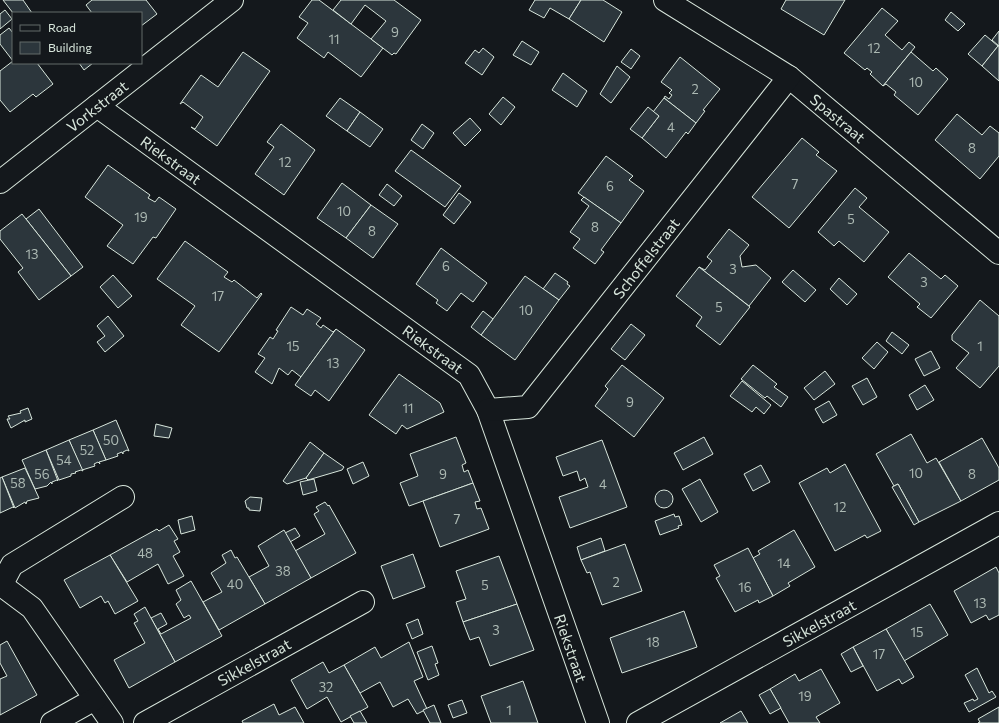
<svg xmlns="http://www.w3.org/2000/svg" width="999" height="723" font-family="Commissioner,sans-serif">
<rect width="100%" height="100%" fill="#14181c"/>
<g fill="#2c363c" stroke="#d8e6dc">
<path d="M3,0h20l9,13h-19z"/>
<path d="M92,0h54l11,14 -16,12v-13h-49l-6,-8z"/>
<path d="M312,0h7l64,48 -22,29 -33,-25 -4,6 -27,-20 11,-15 -9,-6z"/>
<path d="M341,0h53l27,20 -25,34 -2,-1 -2,2 -21,-16 15,-18 -21,-16 -14,19 -18,-14z"/>
<path d="M535,0h46l-12,19 -19,-11 -6,10 -15,-8z"/>
<path d="M581,0h22l19,12 -18,30 -35,-23z"/>
<path d="M786,0h59l-21,35 -43,-26z"/>
<path d="M882,8l16,13 -13,14 17,15 7,-8 6,5 -32,39 -13,-12 2,-2 -5,-4 -2,2 -21,-17z"/>
<path d="M5,10l7,9 -12,10v-15z"/>
<path d="M951,12l14,12 -7,7 -13,-11z"/>
<path d="M9,28l4,5v30h24l16,21 -17,13 -3,-3 -23,18 -10,-12v-29l13,-10 -13,-17v-9z"/>
<path d="M999,31v15l-7,-6z"/>
<path d="M985,35l13,11 -16,20 -14,-12z"/>
<path d="M522,41l17,11 -8,13 -18,-10z"/>
<path d="M998,46h1v35l-17,-15z"/>
<path d="M483,48l11,9 -12,18 -17,-12 10,-13 4,3z"/>
<path d="M631,49l9,7 -9,13 -10,-7z"/>
<path d="M243,52l27,19 -53,75 -26,-19 4,2 8,-12 -20,-15 -3,2 21,-29 17,12z"/>
<path d="M911,52l22,19 3,-3 12,11 -30,36 -24,-20 2,-3 -10,-8 -3,2z"/>
<path d="M680,57l40,32 -17,21 2,1 -9,12 -32,-25 1,-2 4,3 3,-4 -3,-2 3,-3 -11,-8z"/>
<path d="M79,63h14l-9,7z"/>
<path d="M617,66l13,11 -19,26 -11,-9z"/>
<path d="M563,73l24,18 -10,16 -25,-17z"/>
<path d="M503,97l12,10 -14,18 -12,-11z"/>
<path d="M340,98l20,14 -13,19 -21,-15z"/>
<path d="M664,98l32,25 -8,11 -2,-2 -20,26 -24,-20 17,-22 -6,-4z"/>
<path d="M648,107l11,9 -17,22 -12,-9z"/>
<path d="M360,112l23,17 -13,18 -23,-16z"/>
<path d="M957,114l25,21 8,-9 9,7v23l-19,23 -45,-39z"/>
<path d="M470,118l11,12 -16,16 -12,-13z"/>
<path d="M281,124l34,26 -31,45 -29,-21 19,-27 -7,-5z"/>
<path d="M422,124l12,9 -11,16 -12,-9z"/>
<path d="M802,138l17,14 -3,3 21,16 -48,57 -37,-31z"/>
<path d="M411,150l50,36 -16,21 -50,-36z"/>
<path d="M606,156l27,20 -4,4 15,11 -23,32 -43,-30z"/>
<path d="M108,165l42,30 -2,3 7,4 4,-5 17,12 -20,29 -3,-1 -20,27 -26,-18 16,-21 -38,-28z"/>
<path d="M342,183l29,22 -25,33 -29,-20z"/>
<path d="M387,184l15,12 -8,10 -15,-11z"/>
<path d="M855,188l12,10 -8,9 30,25 -25,30 -25,-21 -5,5 -16,-14z"/>
<path d="M459,193l12,9 -17,22 -11,-9z"/>
<path d="M584,197l37,26 -20,27 3,2 -9,12 -22,-16 7,-9 -10,-7 19,-26 -8,-6z"/>
<path d="M371,205l27,19 -25,34 -27,-20z"/>
<path d="M39,209l44,58 -12,9 -45,-57z"/>
<path d="M22,214l49,62 -32,24 -21,-28 5,-4 -23,-29v-8z"/>
<path d="M729,229l20,16 -9,11 2,11 14,-2 15,13 -22,28 -50,-39 6,3 7,-9 -5,-4z"/>
<path d="M185,241l43,31 -4,5 8,5 2,-2 23,18 4,-5 1,1 -43,58 -38,-27 14,-19 -38,-27z"/>
<path d="M441,248l46,35 -14,19 -12,-9 -14,18 -11,-8 2,-3 -22,-16z"/>
<path d="M909,253l32,26 4,-4 13,11 -27,32 -14,-11 3,-3 -32,-27z"/>
<path d="M699,267l51,40 -30,38 -24,-19 6,-9 -26,-21z"/>
<path d="M793,270l23,20 -11,12 -23,-20z"/>
<path d="M555,273l13,9 -1,2 3,2 -11,14 -16,-11z"/>
<path d="M113,275l19,21 -14,12 -18,-21z"/>
<path d="M525,276l34,24 -44,60 -34,-25z"/>
<path d="M839,278l18,16 -10,11 -17,-16z"/>
<path d="M980,300l19,16v50l-19,22 -24,-20 13,-15 -17,-13v-5z"/>
<path d="M291,307l12,8 4,-6 14,9 -5,6 5,4 2,-3 10,7 3,-3 -35,48 -9,-7 -4,5 -9,-7 -7,16 -17,-12 10,-14 -7,-4 12,-17 3,2 5,-8 -2,-1z"/>
<path d="M483,311l10,8 -12,16 -10,-8z"/>
<path d="M108,316l16,20 -19,16 -8,-10 8,-6 -8,-10z"/>
<path d="M631,324l14,11 -20,25 -14,-11z"/>
<path d="M336,329l29,21 -36,51 -14,-11 -4,6 -16,-11z"/>
<path d="M892,332l17,13 -7,9 -16,-13z"/>
<path d="M877,342l11,10 -14,17 -12,-11z"/>
<path d="M931,351l9,17 -16,8 -9,-17z"/>
<path d="M622,365l42,33 -30,39 -39,-31 13,-17 -3,-3z"/>
<path d="M753,365l24,19 -3,3 14,10 -7,10 -14,-11 -2,2 -24,-19z"/>
<path d="M825,371l10,13 -21,16 -10,-12z"/>
<path d="M399,374l41,29 4,9 -37,17 -5,-4 -6,9 -27,-19z"/>
<path d="M867,378l10,19 -14,8 -11,-19z"/>
<path d="M742,381l29,24 -7,9 -8,-7 -4,5 -22,-16z"/>
<path d="M925,385l9,15 -17,10 -8,-15z"/>
<path d="M829,401l8,14 -14,8 -8,-14z"/>
<path d="M28,408l4,11 -7,3v-2l-14,8 -4,-9h3l-2,-3 13,-3 -1,-2z"/>
<path d="M116,420l13,31 -2,-1 -4,2v2l-1,-2 -5,2 1,2 -12,4 -13,-30z"/>
<path d="M156,424l16,4 -3,10 -15,-2z"/>
<path d="M93,430l13,30 -7,2 1,2 -2,-2 -4,2 1,2 -13,4 -13,-30z"/>
<path d="M911,434l16,29 9,-5 25,43 -42,21 -21,-38 -4,2 -18,-32z"/>
<path d="M456,437l10,26 -4,2 2,7 4,-2 5,13 -64,23 -9,-23 18,-7 -8,-22z"/>
<path d="M704,437l9,17 -30,16 -9,-17z"/>
<path d="M982,438l17,30v12l-38,21 -22,-39z"/>
<path d="M69,440l14,31 -2,-1 -6,2 1,1 -5,1v2l-12,4 -13,-30z"/>
<path d="M602,440l25,67 -57,21 -11,-31 29,-10 -3,-9 -5,3 -3,-10 -14,5 -7,-19z"/>
<path d="M310,442l14,11 -18,25 -19,6 -4,-3z"/>
<path d="M46,450l12,31 -1,-1 -5,2v2l-1,-2 -4,4 -12,3 -13,-29z"/>
<path d="M324,453l20,14 -2,3 -34,10 -2,-2z"/>
<path d="M363,462l6,14 -16,8 -6,-15z"/>
<path d="M845,464l36,67 -14,7 -2,-3 -30,16 -36,-68 28,-15 3,5z"/>
<path d="M761,465l9,17 -17,9 -9,-17z"/>
<path d="M25,468l14,30 -12,3 -1,3 -1,-2 -10,6 -13,-31z"/>
<path d="M2,477l12,31 -1,-1 -13,6v-35z"/>
<path d="M314,479l3,12 -14,4 -3,-13z"/>
<path d="M700,479l18,33 -17,10 -19,-33z"/>
<path d="M473,483l7,18 -5,1 2,7 4,-1 8,21 -49,18 -17,-46z"/>
<path d="M898,484l21,38 -5,3 -22,-38z"/>
<circle cx="664" cy="499" r="9"/>
<path d="M250,497l12,1 -2,13 -11,-1v-2h-2l-2,-7z"/>
<path d="M325,502l3,4 1,-1 27,48 -45,25 -16,-27 30,-17 -11,-20 5,-3 -3,-4z"/>
<path d="M674,514l1,3 4,-1 3,9 -4,1 1,2 -19,7 -5,-14z"/>
<path d="M192,516l3,14 -14,4 -3,-14z"/>
<path d="M169,525l9,14 -4,2 6,11 -7,4 11,20 -16,8 -10,-20 -31,18 -17,-27 47,-26 2,2z"/>
<path d="M295,528l5,8 -10,6 -5,-9z"/>
<path d="M284,530l27,48 -46,26 -16,-27 20,-11 -11,-20z"/>
<path d="M794,530l21,37 -27,16 2,3 -17,10 -20,-38 7,-4 -2,-3z"/>
<path d="M601,538l4,13 -24,9 -4,-13z"/>
<path d="M625,544l17,47 -40,14 -12,-33 -3,1 -6,-13z"/>
<path d="M748,548l25,48 -14,7 -1,-3 -23,12 -19,-34 4,-2 -6,-11z"/>
<path d="M231,550l4,8 2,-1 28,47 -46,26 -16,-28 19,-10 -11,-19 15,-10 -4,-8z"/>
<path d="M413,554l12,33 -32,12 -12,-33z"/>
<path d="M110,555l28,46 -23,13 -7,-13 -3,2 -4,-7 -21,12 -16,-28z"/>
<path d="M499,556l18,48 -54,18 -7,-20 10,-3 -10,-28z"/>
<path d="M996,567l3,6v42l-10,5 -3,-5 -15,8 -17,-32z"/>
<path d="M191,581l31,55 -47,26 -24,-44 10,-5 6,11 -9,5 3,5 30,-16 -2,-3 -5,3 -8,-14 5,-4 -5,-10z"/>
<path d="M517,604l17,46 -44,16 -11,-29 -9,3 -7,-18z"/>
<path d="M930,604l18,31 -44,26 -18,-32z"/>
<path d="M145,607l30,55 -46,26 -15,-28 31,-17 -11,-20 4,-2 -4,-7z"/>
<path d="M684,611l13,36 -75,26 -12,-35z"/>
<path d="M418,619l5,15 -11,5 -6,-15z"/>
<path d="M886,629l28,48 -12,7 -3,-5 -22,12 -24,-44z"/>
<path d="M7,641l30,54 -37,20v-36l7,-3 -7,-13v-18z"/>
<path d="M409,642l14,35 -9,4 13,28 -10,5 -9,-15 -15,8 -13,-25 -20,11 -16,-28 31,-18 6,11z"/>
<path d="M432,646l6,17 -3,1 4,11 -11,5 -11,-28z"/>
<path d="M853,647l10,19 -12,6 -10,-18z"/>
<path d="M323,662l6,11 15,-8 24,42 -27,15 -14,-25 -20,12 -16,-29z"/>
<path d="M977,668l12,25 3,-2 4,6 -27,15 -5,-9 9,-4 1,2 4,-2 -13,-24z"/>
<path d="M821,669l19,34 -24,14 4,6h-31l-19,-34 25,-15 4,7z"/>
<path d="M523,681l15,42h-47l-10,-27z"/>
<path d="M770,689l11,19 -11,6 -11,-19z"/>
<path d="M462,700l5,13 -14,5 -5,-13z"/>
<path d="M274,704l5,11 16,-8 9,16h-61l-1,-2z"/>
<path d="M434,705l7,18h-11l-7,-13z"/>
<path d="M999,707v16h-21l2,-1 -2,-3z"/>
<path d="M360,711l7,12h-13l-4,-7z"/>
<path d="M741,711l7,12h-28z"/>
</g>
<g fill="none" stroke-linecap="round" stroke-linejoin="round">
<g stroke="#d8e6dc" stroke-width="24">
<g id="street">
<path d="M665,0l124,77 210,176"/>
<path d="M97,106l372,269 19,35 110,313"/>
<path d="M0,182l232,-182"/>
<path d="M488,410l40,-3 261,-330"/>
<path d="M0,584l32,24 80,115"/>
<path d="M2,584l10,-19 111,-68"/>
<path d="M52,723l43,-24"/>
<path d="M145,723l218,-121"/>
<path d="M638,723l361,-200"/>
</g>
</g>
<use href="#street" stroke="#14181c" stroke-width="22"/>
</g>
<g text-anchor="middle" dominant-baseline="central" stroke-width="3" stroke-linejoin="round" paint-order="stroke">
<g font-size="13" fill="#adbab4">
<text x="395" y="32">9</text>
<text x="334" y="39">11</text>
<text x="874" y="48">12</text>
<text x="916" y="82">10</text>
<text x="695" y="89">2</text>
<text x="671" y="127">4</text>
<text x="972" y="148">8</text>
<text x="285" y="162">12</text>
<text x="795" y="184">7</text>
<text x="610" y="186">6</text>
<text x="344" y="211">10</text>
<text x="141" y="217">19</text>
<text x="851" y="219">5</text>
<text x="595" y="227">8</text>
<text x="372" y="231">8</text>
<text x="32" y="254">13</text>
<text x="446" y="266">6</text>
<text x="733" y="269">3</text>
<text x="924" y="282">3</text>
<text x="218" y="296">17</text>
<text x="719" y="307">5</text>
<text x="526" y="310">10</text>
<text x="293" y="346">15</text>
<text x="980" y="346">1</text>
<text x="333" y="363">13</text>
<text x="630" y="402">9</text>
<text x="408" y="408">11</text>
<text x="111" y="440">50</text>
<text x="87" y="450">52</text>
<text x="64" y="460">54</text>
<text x="916" y="473">10</text>
<text x="42" y="474">56</text>
<text x="443" y="474">9</text>
<text x="972" y="474">8</text>
<text x="18" y="483">58</text>
<text x="603" y="484">4</text>
<text x="840" y="507">12</text>
<text x="457" y="519">7</text>
<text x="145" y="553">48</text>
<text x="784" y="563">14</text>
<text x="283" y="571">38</text>
<text x="616" y="582">2</text>
<text x="235" y="584">40</text>
<text x="485" y="585">5</text>
<text x="745" y="587">16</text>
<text x="980" y="603">13</text>
<text x="496" y="630">3</text>
<text x="917" y="632">15</text>
<text x="653" y="642">18</text>
<text x="879" y="654">17</text>
<text x="326" y="687">32</text>
<text x="805" y="696">19</text>
<text x="509" y="710">1</text>
</g>
<g font-size="15" fill="#d8e6dc" stroke="#14181c">
<text transform="translate(97 106) rotate(-38)">Vorkstraat</text>
<text transform="translate(838 118) rotate(40)">Spastraat</text>
<text transform="translate(171 160) rotate(36)">Riekstraat</text>
<text transform="translate(646 258) rotate(-52)">Schoffelstraat</text>
<text transform="translate(433 349) rotate(36)">Riekstraat</text>
<text transform="translate(819 623) rotate(-29)">Sikkelstraat</text>
<text transform="translate(571 648) rotate(71)">Riekstraat</text>
<text transform="translate(254 662) rotate(-29)">Sikkelstraat</text>
</g>
</g>
<rect x="12" y="12" width="130" height="52" fill="#14181c" stroke="#626a69"/>
<rect x="20" y="25" width="20" height="6" fill="#14181c" stroke="#626a69"/>
<text x="48" y="32" font-size="12" fill="#d8e6dc">Road</text>
<rect x="20" y="42" width="20" height="12" fill="#2c363c" stroke="#626a69"/>
<text x="48" y="52" font-size="12" fill="#d8e6dc">Building</text>
</svg>
